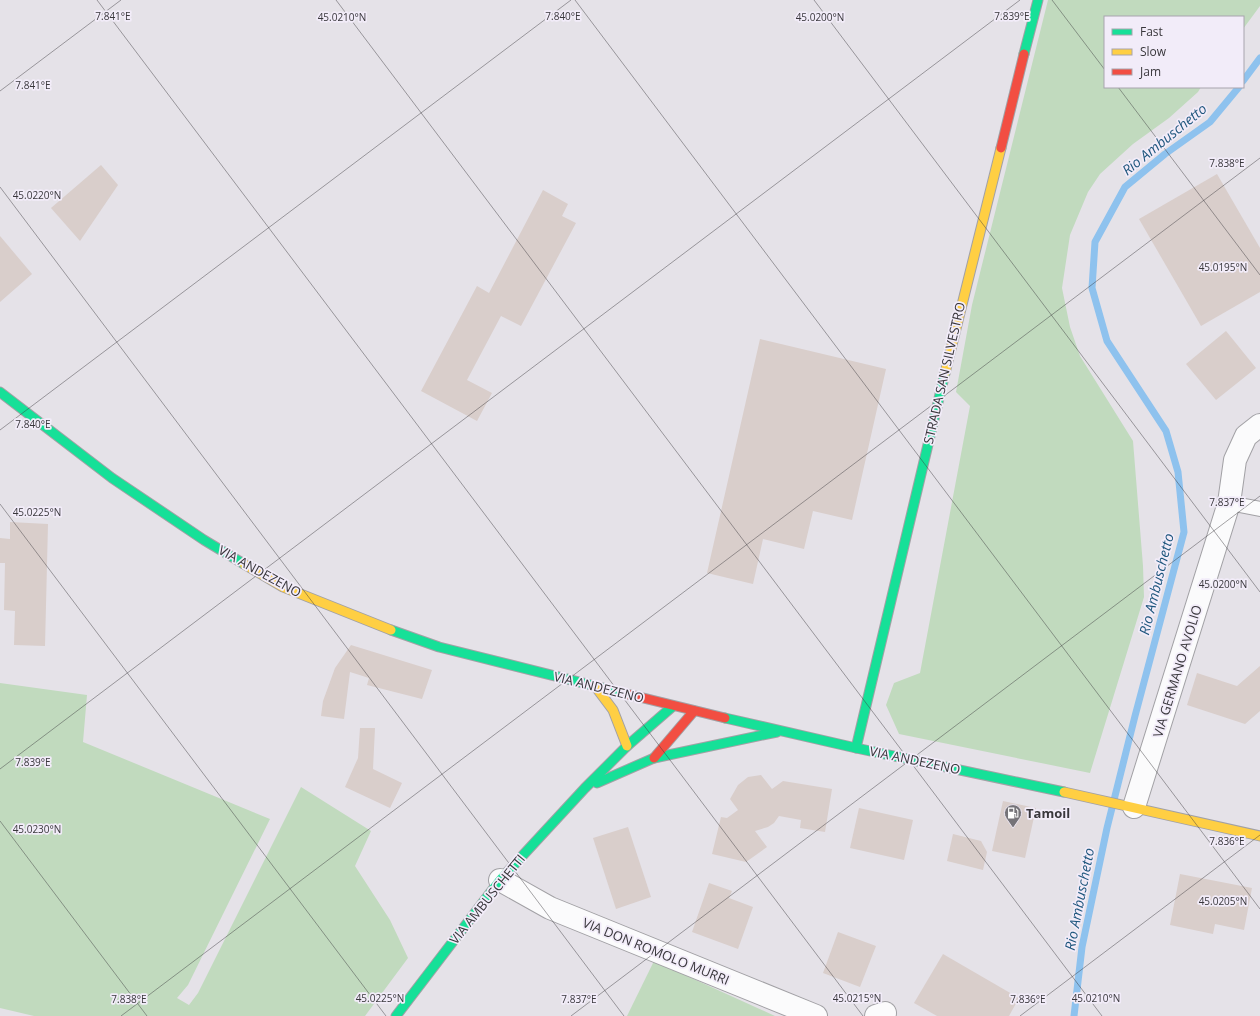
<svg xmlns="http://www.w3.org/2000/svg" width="1260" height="1016" font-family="'Open Sans',sans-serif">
<rect width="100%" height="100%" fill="#e5e2e8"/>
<g fill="#c1dabe">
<path d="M1048,0h212v6l-17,23v-12h-138v70h96l-3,5 -29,26 -36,26 -33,30 -12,18 -18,43 -8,53 8,39 10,29 53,85 10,125 1,31 -54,176 -191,-39 -13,-29 8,-22 26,-10 50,-267 -14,-14 16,-87z"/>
<path d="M0,683l87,12 -4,47 187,77 -82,166 -11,13 12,7 9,-12 103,-206 70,44 -16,35 35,54 18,38 -43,58h-331l-34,-8z"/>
<path d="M654,961l121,55h-148z"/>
</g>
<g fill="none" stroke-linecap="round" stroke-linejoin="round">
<g stroke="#8ec2ee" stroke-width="7">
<path d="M1243,81l17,-23"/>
<path d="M1074,1016l8,-69 25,-119 28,-112 49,-184 -6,-60 -12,-41 -59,-90 -15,-53 3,-46 30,-55 40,-33 45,-32 29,-35"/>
</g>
</g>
<g fill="#d9cecb">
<path d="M101,165l17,20 -38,56 -29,-33z"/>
<path d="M1217,174l43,74v44l-59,34 -62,-107z"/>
<path d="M543,190l25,14 -6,12 14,7 -55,103 -20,-10 -34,64 25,13 -15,28 -56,-30 56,-105 12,7z"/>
<path d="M0,236l32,38 -32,28z"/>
<path d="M1226,331l30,37 -40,32 -30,-36z"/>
<path d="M760,339l126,30 -34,151 -39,-9 -9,38 -41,-10 -10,45 -46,-11z"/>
<path d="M10,522l38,2 -3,122 -31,-1 1,-34 -11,-1 1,-47h-5v-25l10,1z"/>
<path d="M351,645l81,25 -10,29 -55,-14 2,-7 -19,-6 -6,47 -23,-3 2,-15 12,-33z"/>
<path d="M1260,666v45l-15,13 -58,-19 10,-32 40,13z"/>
<path d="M360,728h15l-2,41 29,14 -12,25 -45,-21 13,-29z"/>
<path d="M761,775l11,14 11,-8 49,8 -7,43 -25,-4 1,-8 -22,-4 -5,7 -6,4 -13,4 12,16 -21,15 -34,-8 9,-37 6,1 11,-8 -8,-11 8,-14 10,-8z"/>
<path d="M1003,801l33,7 -11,50 -33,-7z"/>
<path d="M859,808l54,12 -9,40 -54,-12z"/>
<path d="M628,827l23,70 -35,12 -23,-71z"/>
<path d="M953,834l28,7 6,11 -4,18 -36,-9z"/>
<path d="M1180,874l72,14 -8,42 -29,-6 -2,10 -43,-9z"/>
<path d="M709,883l23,8 -3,7 24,9 -15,42 -46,-17z"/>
<path d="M838,932l38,14 -16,41 -37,-14z"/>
<path d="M943,954l76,44 -10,18h-72l-23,-13z"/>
</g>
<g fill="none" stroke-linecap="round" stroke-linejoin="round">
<g stroke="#a2a1a5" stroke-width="16">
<path id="lane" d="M1229,503l31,6"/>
</g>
<g stroke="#a2a1a5" stroke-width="24">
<g id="street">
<path d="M1134,807l95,-304 6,-43 11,-24 14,-11"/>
<path d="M500,880l50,28 266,108"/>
<path d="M876,1016l9,-3"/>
</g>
</g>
<g stroke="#a2a1a5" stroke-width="11">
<g id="fast">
<path d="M1024,54l14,-54"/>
<path d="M0,392l112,86 92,62 40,24"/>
<path d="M391,630l48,17 184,46"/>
<path d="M725,718l131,30 208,44"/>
<path d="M856,748l89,-375"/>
<path d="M597,783l57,-25 123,-26"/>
<path d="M396,1016l104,-136 85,-92 42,-42 46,-40"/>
</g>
</g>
<g stroke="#a2a1a5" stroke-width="11">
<g id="slow">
<path d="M945,373l56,-225"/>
<path d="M244,564l39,23 108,43"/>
<path d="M595,686l18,24 14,36"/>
<path d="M1064,792l196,44"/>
</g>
</g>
<g stroke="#a2a1a5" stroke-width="11">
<g id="jam">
<path d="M1001,148l23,-94"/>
<path d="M623,693l102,25"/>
<path d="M654,758l40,-47"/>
</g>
</g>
<use href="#lane" stroke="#fbfbfc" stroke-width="14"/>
<use href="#street" stroke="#fbfbfc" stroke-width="22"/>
<use href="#fast" stroke="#16e098" stroke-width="9"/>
<use href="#slow" stroke="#ffcf43" stroke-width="9"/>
<use href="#jam" stroke="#f24e42" stroke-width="9"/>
</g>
<path fill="none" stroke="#39373c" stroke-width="1" stroke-opacity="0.45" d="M97,0l766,1016M336,0l766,1016M575,0l685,909M814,0l446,592M1052,0l53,70M1118,87l142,188M0,91l121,-91M0,187l624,829M0,430l571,-430M0,504l386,512M0,769l1020,-769M0,821l147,195M121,1016l1139,-858M571,1016l689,-520M1020,1016l240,-181"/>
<defs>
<g id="fuel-pin" transform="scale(0.9)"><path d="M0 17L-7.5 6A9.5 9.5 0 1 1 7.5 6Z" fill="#757378" stroke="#f2ecf9"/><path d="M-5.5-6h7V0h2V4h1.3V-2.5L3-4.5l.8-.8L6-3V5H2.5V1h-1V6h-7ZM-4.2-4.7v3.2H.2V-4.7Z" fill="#fff"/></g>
</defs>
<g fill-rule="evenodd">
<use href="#fuel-pin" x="1013" y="813"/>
</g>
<g text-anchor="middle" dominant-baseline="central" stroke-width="3.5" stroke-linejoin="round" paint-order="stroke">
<g font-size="13" fill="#39373c" stroke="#f2ecf9">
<text transform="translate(944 373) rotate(-77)">STRADA SAN SILVESTRO</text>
<text transform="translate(260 571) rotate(29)">VIA ANDEZENO</text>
<text transform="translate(1177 671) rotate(-73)">VIA GERMANO AVOLIO</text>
<text transform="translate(599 687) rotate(14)">VIA ANDEZENO</text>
<text transform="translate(915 760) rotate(12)">VIA ANDEZENO</text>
<text transform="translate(487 899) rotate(-51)">VIA AMBUSCHETTI</text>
<text transform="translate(656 951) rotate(22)">VIA DON ROMOLO MURRI</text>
</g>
<g font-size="13" font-weight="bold" fill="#39373c" stroke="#f2ecf9" text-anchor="start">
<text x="1026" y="813">Tamoil</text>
</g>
<g font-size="14" font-style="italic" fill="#1d557c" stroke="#f2ecf9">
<text transform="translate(1164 139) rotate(-39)">Rio Ambuschetto</text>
<text transform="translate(1156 584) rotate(-76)">Rio Ambuschetto</text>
<text transform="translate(1079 899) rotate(-79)">Rio Ambuschetto</text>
</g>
</g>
<g font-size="10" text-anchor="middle" fill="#39373c" stroke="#f2ecf9" stroke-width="3.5" stroke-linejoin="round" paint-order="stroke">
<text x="113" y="20">7.841°E</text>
<text x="563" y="20">7.840°E</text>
<text x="1012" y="20">7.839°E</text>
<text x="342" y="21">45.0210°N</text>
<text x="820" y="21">45.0200°N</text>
<text x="33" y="89">7.841°E</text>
<text x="1227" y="167">7.838°E</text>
<text x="37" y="199">45.0220°N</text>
<text x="1223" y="271">45.0195°N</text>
<text x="33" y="428">7.840°E</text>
<text x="1227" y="506">7.837°E</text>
<text x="37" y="516">45.0225°N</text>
<text x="1223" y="588">45.0200°N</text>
<text x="33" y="766">7.839°E</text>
<text x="37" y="833">45.0230°N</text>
<text x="1227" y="845">7.836°E</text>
<text x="1223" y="905">45.0205°N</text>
<text x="380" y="1002">45.0225°N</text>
<text x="857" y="1002">45.0215°N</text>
<text x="1096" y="1002">45.0210°N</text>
<text x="129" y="1003">7.838°E</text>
<text x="579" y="1003">7.837°E</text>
<text x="1028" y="1003">7.836°E</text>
</g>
<rect x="1104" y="16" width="140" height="72" fill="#f2ecf9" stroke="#a8a4ad"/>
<rect x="1112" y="29" width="20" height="6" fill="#16e098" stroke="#a8a4ad"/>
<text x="1140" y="36" font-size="12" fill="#39373c">Fast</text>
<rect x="1112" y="49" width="20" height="6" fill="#ffcf43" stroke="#a8a4ad"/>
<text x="1140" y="56" font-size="12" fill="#39373c">Slow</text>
<rect x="1112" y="69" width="20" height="6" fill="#f24e42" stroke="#a8a4ad"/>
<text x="1140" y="76" font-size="12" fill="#39373c">Jam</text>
</svg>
